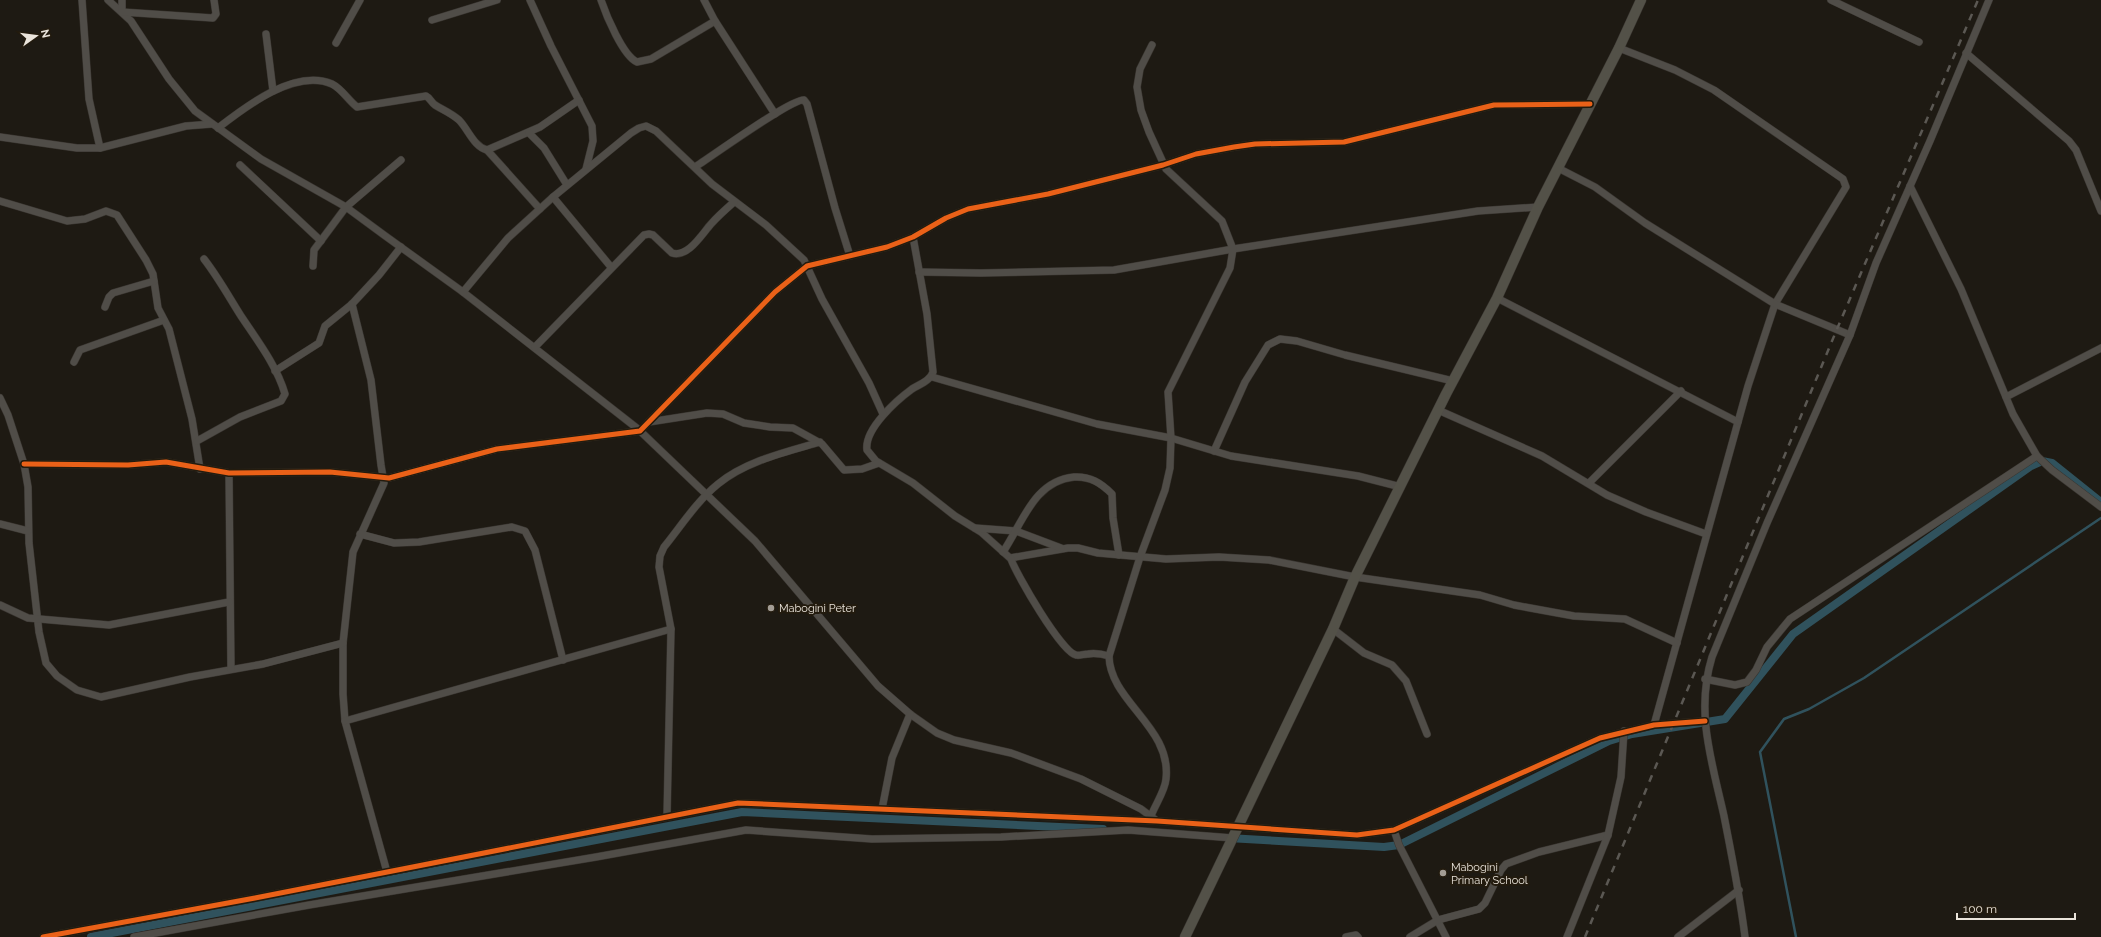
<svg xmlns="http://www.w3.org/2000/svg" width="2101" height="937" font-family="Raleway,sans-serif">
<rect width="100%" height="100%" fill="#1e1a13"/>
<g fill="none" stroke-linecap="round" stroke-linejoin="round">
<path stroke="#30525d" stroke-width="2.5" d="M1796,937l-36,-185 24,-33 25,-10 55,-31 237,-160"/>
<g stroke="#30525d" stroke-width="8">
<path d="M1228,838l156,9 15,-2 210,-104 23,-7 93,-15 68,-85 238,-168 11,-5 10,2 49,39"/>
<path d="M91,937l651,-125 361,17"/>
</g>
<g stroke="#393530" stroke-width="8">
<g id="street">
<path d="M82,0l7,99 11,49"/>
<path d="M108,0l23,21 38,58 26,32 66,48 85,48 38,28 79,57 175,137 117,112 123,145 32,28 27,19 17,7 57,13 70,26 60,30 16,12"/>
<path d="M122,0v12l91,6 3,-4 -2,-14"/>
<path d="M530,0l21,46 41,80 1,15 -7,28"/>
<path d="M601,0c5,15 22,56 36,62l14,-3 64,-38"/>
<path d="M704,0l11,21 60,93"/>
<path d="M1831,0l88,42"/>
<path d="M432,20l65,-20"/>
<path d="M266,34l7,57"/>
<path d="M336,43l24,-43"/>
<path d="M1619,48l56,22 39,20 129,89 3,8 -71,117 -27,82 -94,339"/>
<path d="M1966,53l103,88 7,9 25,61"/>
<path d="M218,128c27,-21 77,-60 114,-44 10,5 16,16 25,23l69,-11c4,2 5,6 9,9 8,5 16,8 24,15 9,9 15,27 28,30l53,-23 39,-27"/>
<path d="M529,133l15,15 23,37"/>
<path d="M0,137l77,11h23l86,-22 26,-2"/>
<path d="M487,150l53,59"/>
<path d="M240,165l81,76"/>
<path d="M695,167c16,-10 97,-69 109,-67l3,4 28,104 15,48"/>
<path d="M1558,168l37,19 50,36 130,81 75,31"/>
<path d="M1910,186l51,103 52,125 24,42 15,14 49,37"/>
<path d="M553,197l58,70"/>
<path d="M0,201l67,20 18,-2 21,-8 11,4 29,45 7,14 5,34 11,21 23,90 8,50"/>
<path d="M913,237l14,77 6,58c-3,9 -13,12 -21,17 -15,11 -48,40 -45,61l9,11 37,22 42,33 26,16 29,26 58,-10h10l20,5 68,6 53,-2 50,3 86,17 125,18 34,10 60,11 51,3 52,24"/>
<path d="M313,266l1,-16 32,-43 55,-47"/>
<path d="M919,272l62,1 133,-3 119,-21 245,-38 60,-4"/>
<path d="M463,292l45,-54 45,-41 78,-64 8,-5 7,-2 10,5 56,53 54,41 38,35 18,39 47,84 14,31"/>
<path d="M1497,298l241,124"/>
<path d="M352,304l19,76 10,85 3,18 -31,69 -10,91v51l2,27 42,151"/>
<path d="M105,307l4,-10 4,-4 41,-12"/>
<path d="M535,347l109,-112 5,-1 4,1 19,18c16,5 30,-19 39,-29 7,-8 15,-15 23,-22"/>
<path d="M74,362l6,-12 84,-30"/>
<path d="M275,371l44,-28 6,-17 27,-22 27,-29 22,-28"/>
<path d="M932,377l165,47 74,14 60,18 127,20 43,11"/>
<path d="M2006,397l95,-49"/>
<path d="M0,398l8,17 16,49 4,23 1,56 10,89 7,31 11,13 20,14 24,7 89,-20 73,-13 80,-21"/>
<path d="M1438,410l104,46 65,39 39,17 60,22"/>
<path d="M649,422l58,-9 16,1 21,9 26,4 23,1 29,16 22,26 18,-1 17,-6"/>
<path d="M197,441l43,-24 41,-16 4,-7c-8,-28 -28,-54 -44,-78 -12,-19 -23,-39 -37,-57"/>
<path d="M1214,451l31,-69 23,-37 12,-6 17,2 48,14 108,26"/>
<path d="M24,464l104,1 38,-3 63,11 101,-1 59,6 108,-29 143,-18 135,-139 32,-26 80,-19 26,-10 33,-19 22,-9 80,-15 115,-29 33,-11 38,-7 21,-3 89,-2 150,-37 96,-1"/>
<path d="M229,473l2,196"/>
<path d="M1589,483l92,-92"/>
<path d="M0,524l28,7"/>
<path d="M975,528l41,3 45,17"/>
<path d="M360,534l34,9 25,-1 93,-15 13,4 10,19 28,110"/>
<path d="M1003,552c20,-30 31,-71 71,-75 16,-1 27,6 38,17l1,24 6,37"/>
<path d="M1011,559c5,15 51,94 65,96 3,1 8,-1 12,-1 7,-1 14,0 21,2"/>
<path d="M0,605l28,13 81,7 120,-23"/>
<path d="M1333,629l31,24 28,12 14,16 21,53"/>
<path d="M1705,679l30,6 12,-3 9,-12 11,-23 23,-28 247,-163"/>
<path d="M345,721l326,-92"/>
<path d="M882,809l10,-51 18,-44"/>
<path d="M667,816l4,-187 -12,-62 1,-11 4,-9c17,-21 33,-46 54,-63 28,-23 68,-32 102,-42"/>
<path d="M1151,816c4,-11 14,-25 15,-37 6,-52 -56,-77 -57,-123l31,-99 25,-67 5,-22 1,-30 -3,-46 62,-124 3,-19 -11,-28 -56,-52 -17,-37 -8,-22 -4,-23 3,-18 12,-24"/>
<path d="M1394,830l5,15 47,92"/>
<path d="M43,937l212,-39 483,-95 419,18 200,14 37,-5 206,-92 54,-13 51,-4"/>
<path d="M134,937l175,-32 287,-48 150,-27 126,9 129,-2 127,-7 105,8"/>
<path d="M1346,937l10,-2 2,2"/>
<path d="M1410,937l28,-17 41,-11 6,-6 16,-33 5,-6 33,-12 69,-17"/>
<path d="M1567,937l41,-102 13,-58 3,-46"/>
<path d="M1678,937l61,-47"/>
<path d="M1745,937c-5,-41 -13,-80 -21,-121 -12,-54 -29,-104 -12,-159l55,-134 83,-188 26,-72 54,-122 59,-141"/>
</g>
</g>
<g stroke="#393530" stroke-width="11">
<path id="secondary" d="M1185,937l148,-308 22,-52 91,-183 51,-96 41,-91 81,-159 22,-48"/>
</g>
<use href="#street" stroke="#504d48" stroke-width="7"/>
<use href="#secondary" stroke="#535148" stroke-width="10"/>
<path stroke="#5b5853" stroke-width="2.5" stroke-dasharray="7 7" stroke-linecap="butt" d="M1585,937l252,-608 141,-329"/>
<g stroke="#231b0e" stroke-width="8">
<g id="cycleway">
<path d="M24,464l104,1 38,-3 63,11 101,-1 59,6 108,-29 143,-18 135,-139 32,-26 80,-19 26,-10 33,-19 22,-9 80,-15 115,-29 33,-11 38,-7 21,-3 89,-2 150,-37 96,-1"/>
<path d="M43,937l212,-39 483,-95 419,18 200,14 37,-5 206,-92 54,-13 51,-4"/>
</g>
</g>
<use href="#cycleway" stroke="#ea6118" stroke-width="5"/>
</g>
<g fill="#a39d95" stroke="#231b0e" stroke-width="1.5">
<circle cx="771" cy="608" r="4"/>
<circle cx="1443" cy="873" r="4"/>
</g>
<g text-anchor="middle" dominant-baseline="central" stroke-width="4" stroke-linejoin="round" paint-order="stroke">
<g font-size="11" fill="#eae4db" stroke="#231b0e" text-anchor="start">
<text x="779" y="608">Mabogini Peter</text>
<text x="1451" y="867">Mabogini<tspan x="1451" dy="13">Primary School</tspan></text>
</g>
</g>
<g transform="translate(36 36) rotate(76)" stroke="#231b0e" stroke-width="3" paint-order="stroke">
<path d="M0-3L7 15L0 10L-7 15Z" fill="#eae4db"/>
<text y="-6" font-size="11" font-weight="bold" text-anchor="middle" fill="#eae4db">N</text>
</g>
<path d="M1957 913v6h118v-6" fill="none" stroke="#eae4db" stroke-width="2"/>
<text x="1963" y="913" font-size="12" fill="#eae4db" stroke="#231b0e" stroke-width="3" paint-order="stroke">100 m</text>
</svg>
